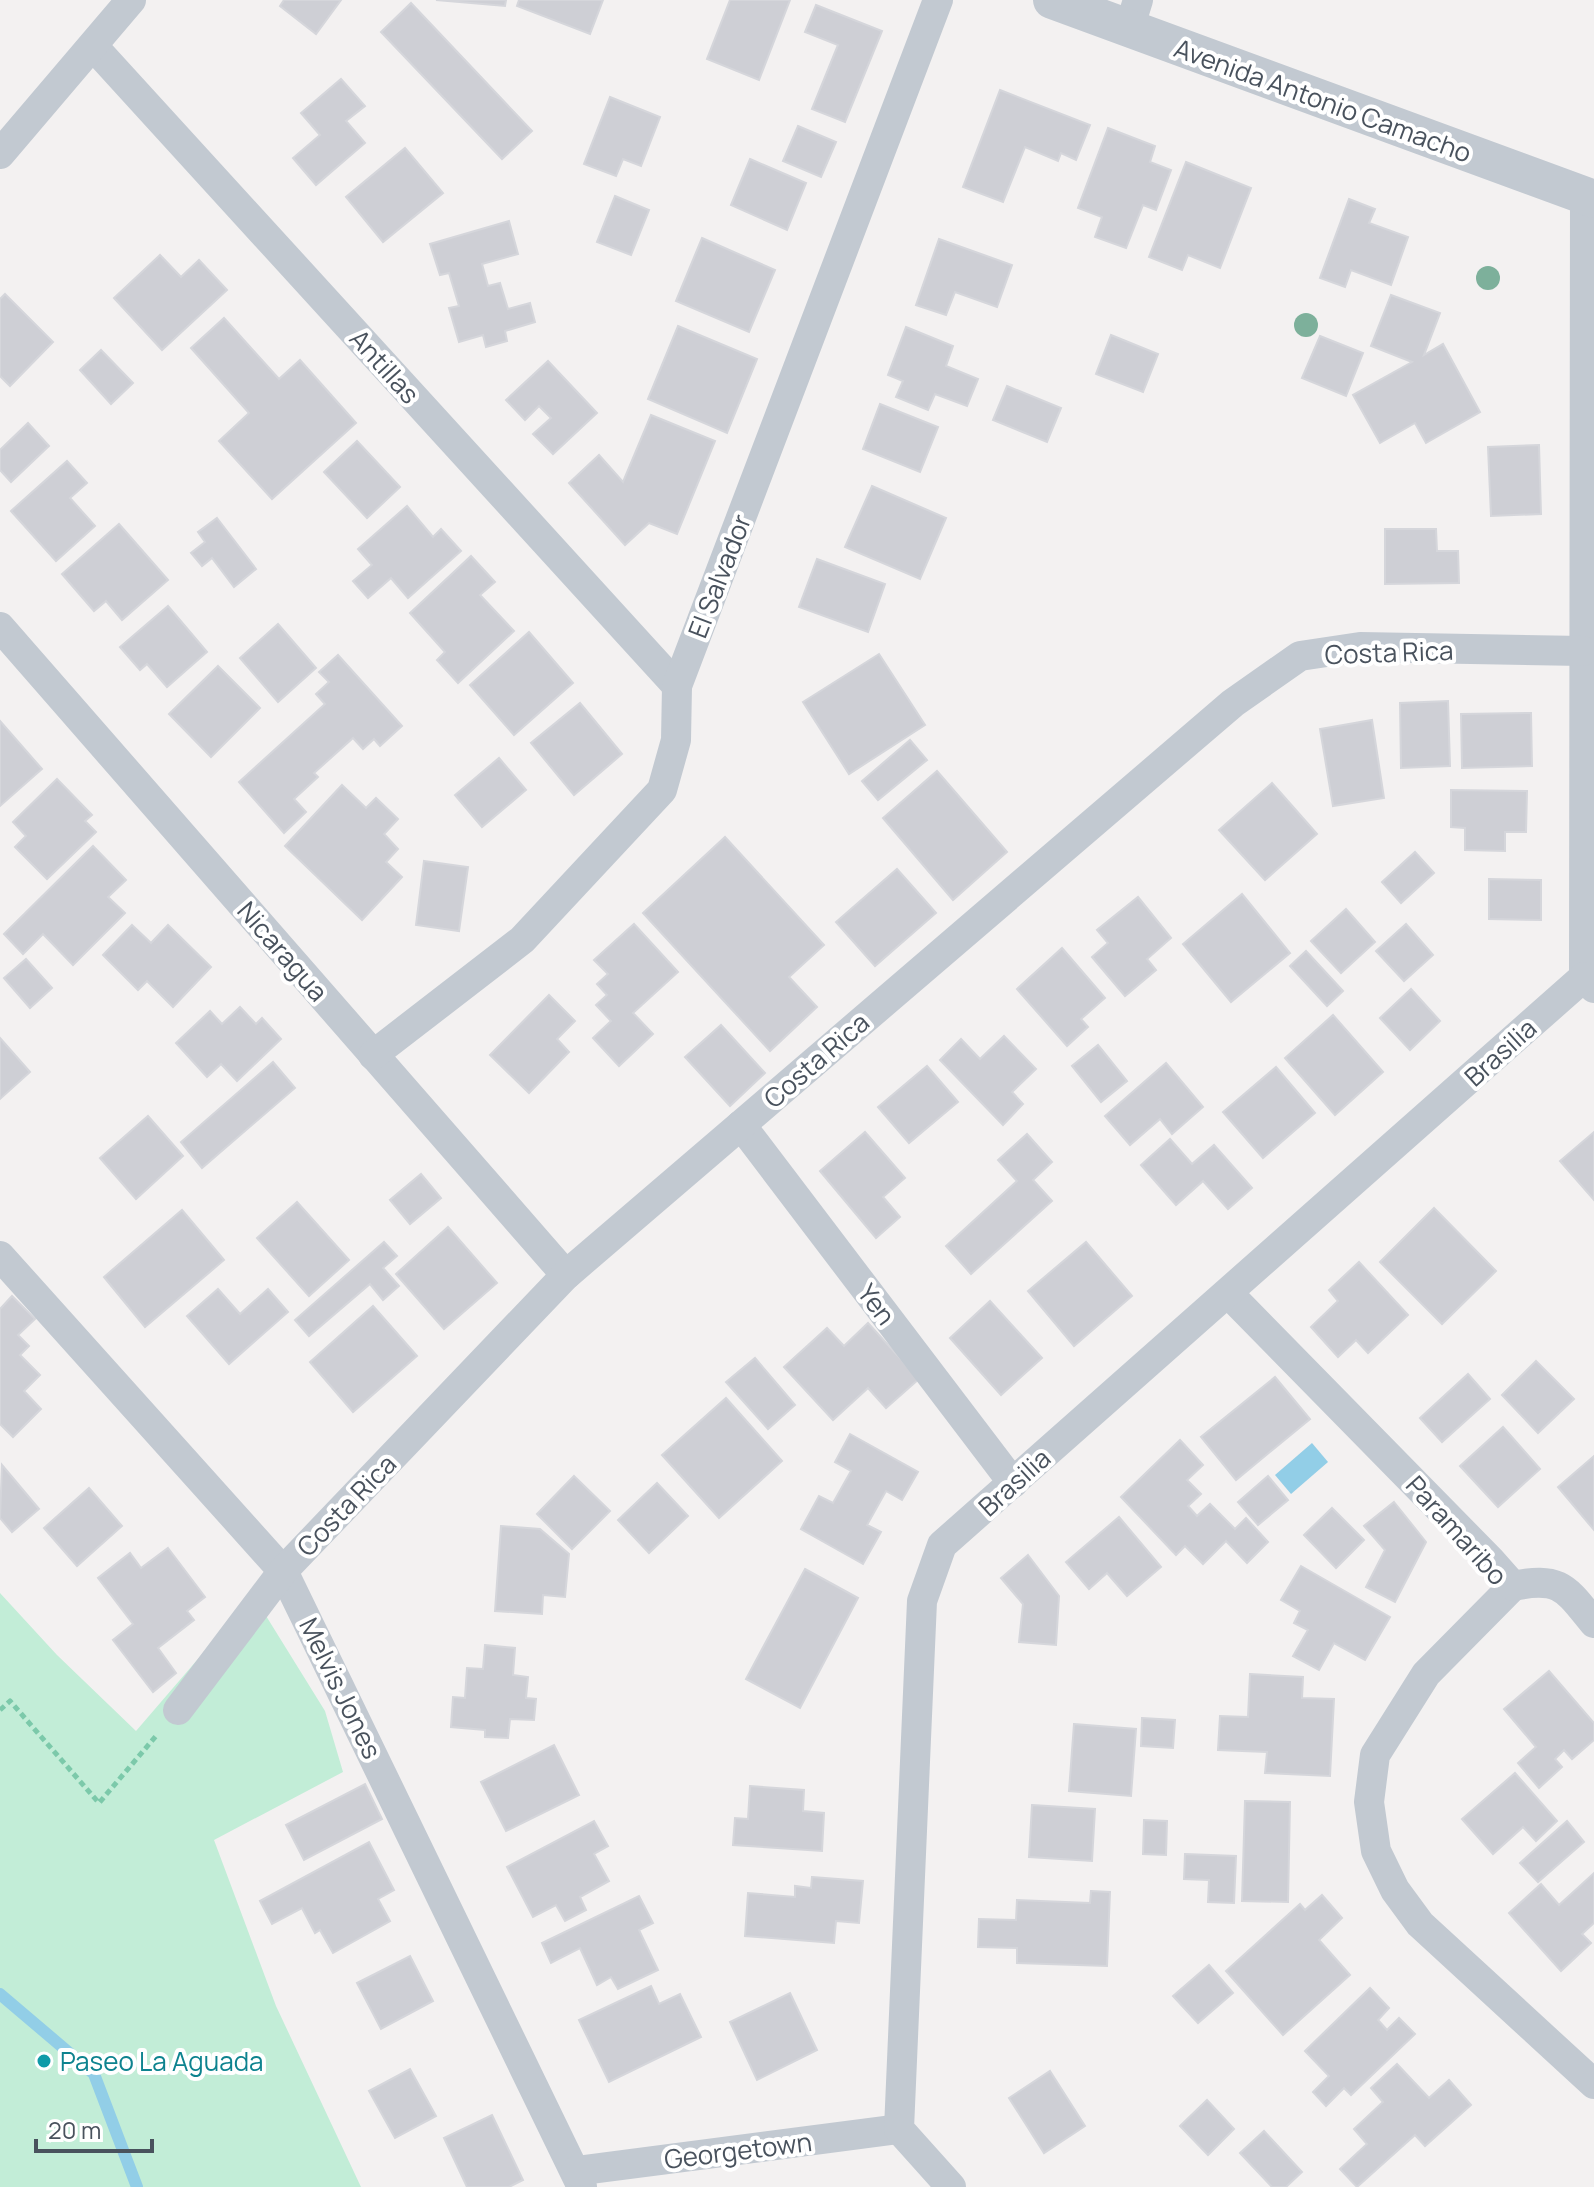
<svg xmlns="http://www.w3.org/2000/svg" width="1594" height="2187" font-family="Manrope,sans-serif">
<rect width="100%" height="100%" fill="#f3f1f1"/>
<path fill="#c2edd7" d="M0,1593l57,62 79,76 117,-136 72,116 18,61 -129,68 62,166 85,181h-361z"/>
<path fill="#92cee7" d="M1312,1443l16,19 -37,32 -16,-19z"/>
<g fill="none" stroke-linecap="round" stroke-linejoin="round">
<path stroke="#92cee7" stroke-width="12" d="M0,1994l94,80 43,113"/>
</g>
<g fill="#cecfd5" stroke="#d5d6db" stroke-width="2">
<path d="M284,0h57l-25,34 -36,-28z"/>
<path d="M436,0h70l-1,6z"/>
<path d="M519,0h84l-13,34 -73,-28z"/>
<path d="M730,0h60l-31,80 -52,-21z"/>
<path d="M411,3l121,128 -30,28 -121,-127z"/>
<path d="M816,5l66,26 -37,91 -33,-13 26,-64 -33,-13z"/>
<path d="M341,79l24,27 -19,15 19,22 -49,42 -23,-27 27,-23 -19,-22z"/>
<path d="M1000,90l90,35 -14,35 -15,-7 -3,8 -33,-14 -22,55 -40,-15z"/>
<path d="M610,97l50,20 -19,49 -18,-7 -7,17 -32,-12z"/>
<path d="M798,126l38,16 -15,35 -38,-16z"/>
<path d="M1108,128l47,18 -5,16 21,8 -15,40 -13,-5 -17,43 -31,-11 7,-20 -24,-9z"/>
<path d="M405,148l38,45 -60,49 -37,-45z"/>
<path d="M750,159l56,24 -19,47 -56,-25z"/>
<path d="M1186,162l65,26 -31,80 -32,-13 -6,15 -33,-13z"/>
<path d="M615,196l34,14 -18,45 -34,-13z"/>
<path d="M1349,199l26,10 -6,14 39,14 -17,48 -40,-15 -6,17 -25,-9z"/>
<path d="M509,221l9,33 -36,10 6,22 12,-3 8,26 22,-6 5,19 -30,9 2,10 -21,6 -3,-12 -24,7 -10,-34 10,-2 -10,-33 -9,2 -10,-31z"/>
<path d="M702,238l73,32 -26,62 -73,-31z"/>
<path d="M939,239l73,26 -15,42 -42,-15 -9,23 -30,-10z"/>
<path d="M160,255l21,22 18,-17 28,30 -65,60 -48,-52z"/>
<path d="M5,294l48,48 -43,44 -10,-10v-77z"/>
<path d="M1391,295l49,18 -16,42 19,-11 37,68 -54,31 -11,-20 -35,20 -27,-48 59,-33 -41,-16z"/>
<path d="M224,318l55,61 21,-19 56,63 -84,76 -53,-58 30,-28 -58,-65z"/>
<path d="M678,326l79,33 -30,74 -79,-34z"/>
<path d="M906,327l47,19 -7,20 32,13 -11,27 -32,-12 -7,16 -32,-13 7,-16 -15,-6z"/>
<path d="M1111,335l47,19 -15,38 -47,-18z"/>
<path d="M1320,336l43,17 -17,43 -44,-18z"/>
<path d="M101,350l32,33 -22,21 -31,-34z"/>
<path d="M548,361l49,52 -44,41 -20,-20 18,-16 -12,-12 -14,14 -19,-20z"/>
<path d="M1007,386l54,22 -14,34 -54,-22z"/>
<path d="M880,404l58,23 -18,45 -57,-23z"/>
<path d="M651,415l64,26 -38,93 -28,-11 -24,22 -56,-62 30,-28 24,27z"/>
<path d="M28,423l21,23 -38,36 -11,-12v-20z"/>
<path d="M357,441l43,46 -33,31 -43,-46z"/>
<path d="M1539,445l2,69 -50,2 -3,-69z"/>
<path d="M67,461l20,22 -17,15 25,28 -39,35 -45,-50z"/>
<path d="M872,486l74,32 -26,61 -75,-32z"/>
<path d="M407,506l26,31 8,-8 20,22 -53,47 -17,-20 -23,20 -15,-17 19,-16 -14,-16z"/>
<path d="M217,518l39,51 -22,18 -22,-29 -10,8 -11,-13 14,-11 -7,-10z"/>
<path d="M119,524l49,56 -46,40 -16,-19 -12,10 -32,-37z"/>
<path d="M1385,529h51l1,22h21l1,32 -74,1z"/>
<path d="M471,556l24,26 -15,13 34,36 -56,52 -21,-23 8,-8 -35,-39z"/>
<path d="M817,559l68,25 -17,48 -69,-25z"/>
<path d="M168,606l39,46 -40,35 -20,-23 -7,6 -20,-23z"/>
<path d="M278,624l38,44 -38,34 -38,-44z"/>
<path d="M529,632l44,51 -59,52 -44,-50z"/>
<path d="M879,654l46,71 -76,49 -46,-72z"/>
<path d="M338,655l64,71 -22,20 -6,-7 -11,10 -10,-11 -39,35 4,4 -24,22 12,13 -22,21 -45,-51 86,-78 -9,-10 13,-12 -10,-10z"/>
<path d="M218,666l42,42 -49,49 -42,-43z"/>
<path d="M1448,701l2,65 -49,2 -1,-65z"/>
<path d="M580,703l42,51 -48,41 -43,-52z"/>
<path d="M1531,713l1,53 -70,2 -1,-54z"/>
<path d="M1372,720l12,78 -51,8 -13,-77z"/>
<path d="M0,721l42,48 -42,37z"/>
<path d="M910,740l17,20 -49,40 -16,-19z"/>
<path d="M499,758l27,32 -44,37 -27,-32z"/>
<path d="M937,771l70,81 -54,48 -70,-82z"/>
<path d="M57,779l35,36 -7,6 11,11 -49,47 -32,-32 11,-11 -13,-14z"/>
<path d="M1272,783l45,51 -52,46 -46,-50z"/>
<path d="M342,785l24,23 10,-10 22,21 -14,15 14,15 -12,13 16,15 -40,43 -77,-74z"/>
<path d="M1451,790l76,1 -1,41h-21v19l-40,-1v-22l-14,-1z"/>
<path d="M725,837l99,108 -35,32 28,30 -47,44 -127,-138z"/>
<path d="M93,846l33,34 -18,17 17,16 -52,52 -30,-31 -20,20 -19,-20z"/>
<path d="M1415,852l19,21 -33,30 -19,-21z"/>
<path d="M424,861l44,6 -9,64 -43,-6z"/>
<path d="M897,869l39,44 -61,53 -39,-44z"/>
<path d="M1489,879l52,1v40l-52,-1z"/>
<path d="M1242,894l48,59 -59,49 -48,-58z"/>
<path d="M1138,897l33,41 -24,21 9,11 -31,26 -33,-39 16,-14 -11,-13z"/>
<path d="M1346,909l29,33 -34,31 -30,-32z"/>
<path d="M634,924l44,48 -45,41 20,21 -34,32 -26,-28 18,-17 -15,-16 11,-10 -10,-11 11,-10 -14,-14z"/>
<path d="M1406,924l27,31 -29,26 -28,-30z"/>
<path d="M132,925l19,18 17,-18 43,42 -38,40 -26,-26 -9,9 -35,-35z"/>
<path d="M1062,948l43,50 -24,21 7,8 -21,19 -50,-57z"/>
<path d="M1306,951l37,40 -16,15 -37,-40z"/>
<path d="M26,959l26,29 -22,20 -26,-30z"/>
<path d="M1411,989l29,32 -30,29 -30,-32z"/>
<path d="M549,995l26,26 -18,18 12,13 -40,41 -39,-38z"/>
<path d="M240,1007l16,17 6,-6 19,21 -44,42 -16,-17 -14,13 -31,-34 34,-32 12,13z"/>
<path d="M1333,1015l50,57 -48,43 -50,-57z"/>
<path d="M721,1025l44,48 -35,33 -45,-49z"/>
<path d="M1004,1036l32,33 -24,23 11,12 -20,21 -63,-65 21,-21 19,20z"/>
<path d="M0,1038l30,34 -30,27z"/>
<path d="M1098,1045l29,36 -26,21 -29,-36z"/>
<path d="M273,1062l22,26 -93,80 -21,-26z"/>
<path d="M1166,1063l37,44 -31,27 -12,-15 -30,26 -25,-29z"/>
<path d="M927,1066l31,36 -49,41 -31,-36z"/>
<path d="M1276,1067l39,46 -52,45 -40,-46z"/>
<path d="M148,1116l35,40 -47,43 -36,-41z"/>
<path d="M865,1132l40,46 -22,19 17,20 -24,21 -56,-67z"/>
<path d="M1594,1132v68l-34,-39z"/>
<path d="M1027,1134l25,28 -19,18 19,21 -81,73 -25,-28 71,-65 -19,-21z"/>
<path d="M1170,1139l22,25 22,-19 38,43 -24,21 -25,-28 -27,24 -35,-40z"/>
<path d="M421,1174l20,24 -31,26 -20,-24z"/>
<path d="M297,1202l52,58 -40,36 -52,-58z"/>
<path d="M1434,1208l62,63 -54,53 -62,-62z"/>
<path d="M182,1210l42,50 -79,67 -41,-50z"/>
<path d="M448,1227l49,56 -53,46 -48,-55z"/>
<path d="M384,1242l13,14 -14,12 16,18 -16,14 -13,-16 -61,52 -14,-16z"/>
<path d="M1086,1242l46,54 -58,50 -46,-55z"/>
<path d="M1359,1262l49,53 -40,38 -12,-13 -18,17 -27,-30 27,-26 -9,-11z"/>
<path d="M218,1289l22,25 28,-25 20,23 -59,52 -42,-48z"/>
<path d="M12,1296l23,23 -17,16 11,11 -9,9 20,20 -16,16 17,18 -28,28 -13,-13v-115z"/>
<path d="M990,1301l52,57 -41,37 -51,-57z"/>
<path d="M373,1306l44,50 -64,56 -43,-50z"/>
<path d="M868,1323l51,56 -33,29 -18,-20 -35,32 -49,-53 43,-39 17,18z"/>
<path d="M755,1358l40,47 -27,24 -42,-47z"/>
<path d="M1536,1361l38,38 -36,34 -36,-38z"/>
<path d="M1468,1374l22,25 -48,43 -22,-24z"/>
<path d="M1275,1377l35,42 -74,61 -35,-43z"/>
<path d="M726,1398l56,63 -63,57 -57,-63z"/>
<path d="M1503,1427l37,42 -42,38 -38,-41z"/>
<path d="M850,1434l68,38 -16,28 -16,-9 -19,34 14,7 -18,32 -62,-35 18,-33 14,7 18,-32 -16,-9z"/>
<path d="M1180,1440l23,25 -16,15 14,14 -13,12 9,10 13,-12 25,25 11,-11 22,24 -21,21 -21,-22 -23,23 -18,-18 -9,9 -55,-58z"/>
<path d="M1594,1456v74l-36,-43z"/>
<path d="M2,1465l37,44 -27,23 -12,-14z"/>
<path d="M574,1476l36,35 -38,38 -35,-35z"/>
<path d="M1268,1476l20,24 -30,25 -20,-23z"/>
<path d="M657,1483l31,33 -39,37 -31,-33z"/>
<path d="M89,1488l33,38 -45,40 -33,-38z"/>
<path d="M1394,1502l32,40 -31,60 -29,-15 19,-37 -21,-24z"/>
<path d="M1332,1508l32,32 -28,28 -32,-33z"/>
<path d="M1119,1517l42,50 -34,29 -20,-23 -18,16 -23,-27z"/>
<path d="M501,1526l39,3 29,25 -4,43 -22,-2 -1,19 -47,-3z"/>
<path d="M168,1548l37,49 -18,14 7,9 -36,28 18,25 -23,19 -40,-52 20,-16 -35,-46 32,-25 11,15z"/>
<path d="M1028,1555l31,41 -3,49 -37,-3 4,-38 -22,-26z"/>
<path d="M1301,1566l89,51 -25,43 -31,-17 -15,27 -26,-14 15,-26 -14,-7 6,-12 -19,-11z"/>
<path d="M805,1569l53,29 -58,110 -54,-29z"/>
<path d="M485,1645l30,3 -2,27 15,2 -2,21 10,1 -2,21 -24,-1 -2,19 -23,-1v-7l-34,-3 2,-30 12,1 2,-30 16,1z"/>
<path d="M1549,1671l45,52v17l-22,19 -8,-9 -9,9 7,8 -23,21 -21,-25 18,-16 -32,-38z"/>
<path d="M1250,1674l53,3 -1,21 32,1 -4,77 -65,-3 2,-21 -49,-2 2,-34 28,1z"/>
<path d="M1142,1718l33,2 -2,28 -32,-2z"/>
<path d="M1074,1724l62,5 -5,67 -62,-5z"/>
<path d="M554,1745l25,50 -73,36 -25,-49z"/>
<path d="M1515,1773l42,48 -21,20 -13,-14 -30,27 -31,-35z"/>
<path d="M365,1784l17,35 -78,41 -18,-35z"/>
<path d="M750,1786l54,4 -1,21 21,2 -2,38 -89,-6 2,-27 13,1z"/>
<path d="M1245,1801l45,1 -2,100 -46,-1z"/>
<path d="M1032,1805l63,4 -3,52 -63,-4z"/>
<path d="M1144,1820l23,1 -1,34 -23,-1z"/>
<path d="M594,1821l14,25 -14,8 15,27 -29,16 6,13 -21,11 -9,-16 -23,12 -26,-50z"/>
<path d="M1567,1821l17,21 -46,40 -18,-19z"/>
<path d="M369,1842l25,48 -16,9 12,22 -57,32 -13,-23 -5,3 -13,-25 -30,16 -12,-23z"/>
<path d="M1185,1854l51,2 -2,47 -26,-1 1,-22 -25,-1z"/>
<path d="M1594,1873v50l-12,11 9,9 -30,28 -52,-58 32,-29 18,21z"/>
<path d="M812,1877l51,4 -4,42 -23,-2 -2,22 -89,-7 3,-43 47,4v-11l16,2z"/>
<path d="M1091,1891l19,1 -3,74 -90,-3v-15l-39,-1 1,-28 37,1 1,-20 73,3z"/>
<path d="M1322,1895l20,23 -23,22 31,35 -67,60 -57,-64 74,-67 5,6z"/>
<path d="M639,1896l14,27 -14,7 19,40 -40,19 -7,-12 -14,8 -17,-37 -29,15 -9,-20z"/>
<path d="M410,1956l23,45 -52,28 -24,-46z"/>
<path d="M1209,1965l24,28 -35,30 -25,-27z"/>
<path d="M651,1986l8,18 21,-10 21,43 -92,45 -30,-62z"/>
<path d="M1370,1988l19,20 -11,12 9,10 12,-12 16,16 -64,61 -7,-7 -18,18 -13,-14 16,-16 -24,-25z"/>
<path d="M790,1993l27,57 -60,30 -27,-58z"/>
<path d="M1397,2064l32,34 20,-18 22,25 -46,41 -10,-11 -58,52 -17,-18 27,-25 -13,-15 29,-27 -12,-14z"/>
<path d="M410,2069l26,47 -41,22 -26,-47z"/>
<path d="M1050,2071l35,55 -41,27 -35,-55z"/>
<path d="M1207,2100l27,29 -26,26 -28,-29z"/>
<path d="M492,2115l31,65 -14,7h-42l-23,-49z"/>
<path d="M1264,2131l38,41 -16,15h-14l-32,-34z"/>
</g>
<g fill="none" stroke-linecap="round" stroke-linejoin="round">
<path stroke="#7cc9aa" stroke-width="5" stroke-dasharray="6 4" stroke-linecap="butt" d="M0,1710l10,-9 89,102 57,-67"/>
<g stroke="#c2c9d1" stroke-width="30">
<path d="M1129,29l9,-29"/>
<path d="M93,46l584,640"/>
<path d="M0,154l131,-154"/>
<path d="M1585,196l-1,781 10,11"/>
<path d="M0,627l566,648"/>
<path d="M373,1055l149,-115 140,-150 14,-50 1,-54 261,-686"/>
<path d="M741,1125l272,358"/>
<path d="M0,1256l283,315 299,616"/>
<path d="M1228,1293l262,267 23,26 -87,88 -51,81 -6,47 7,49 19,39 25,34 174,160"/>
<path d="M1513,1586c48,-10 53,3 81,37"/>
<path d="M178,1710l105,-139 283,-296 667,-572 67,-47 60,-9 223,4"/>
<path d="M576,2171l323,-42"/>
<path d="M951,2187l-52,-58 23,-528 20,-56 642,-568"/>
</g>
<path stroke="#c2c9d1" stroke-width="38" d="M1052,0l542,199"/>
</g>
<g fill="#7db09b">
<circle cx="1488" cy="278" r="12"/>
<circle cx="1306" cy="325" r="12"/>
</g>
<circle fill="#0f9aa8" stroke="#fff" stroke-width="3" cx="44" cy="2061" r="8"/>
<g text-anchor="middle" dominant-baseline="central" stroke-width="8" stroke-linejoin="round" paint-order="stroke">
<g font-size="26" fill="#49525d" stroke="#fff">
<text transform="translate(1323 100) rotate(20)">Avenida Antonio Camacho</text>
<text transform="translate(385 366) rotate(48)">Antillas</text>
<text transform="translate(719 576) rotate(-69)">El Salvador</text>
<text transform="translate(1389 652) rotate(-2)">Costa Rica</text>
<text transform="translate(283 951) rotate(49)">Nicaragua</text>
<text transform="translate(1500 1052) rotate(-42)">Brasilia</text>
<text transform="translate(816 1060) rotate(-41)">Costa Rica</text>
<text transform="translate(877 1304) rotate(53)">Yen</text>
<text transform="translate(1014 1482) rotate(-42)">Brasilia</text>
<text transform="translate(346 1505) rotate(-46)">Costa Rica</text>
<text transform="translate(1457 1530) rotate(48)">Paramaribo</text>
<text transform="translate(341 1688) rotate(64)">Melvis Jones</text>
<text transform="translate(738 2150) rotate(-7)">Georgetown</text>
</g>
<g font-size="26" fill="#0d838f" stroke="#fff" text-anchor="start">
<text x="60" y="2061">Paseo La Aguada</text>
</g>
</g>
<path d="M36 2139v12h116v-12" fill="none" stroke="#49525d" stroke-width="4"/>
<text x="48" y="2139" font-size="24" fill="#49525d" stroke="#ffffff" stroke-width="6" paint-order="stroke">20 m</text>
</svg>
